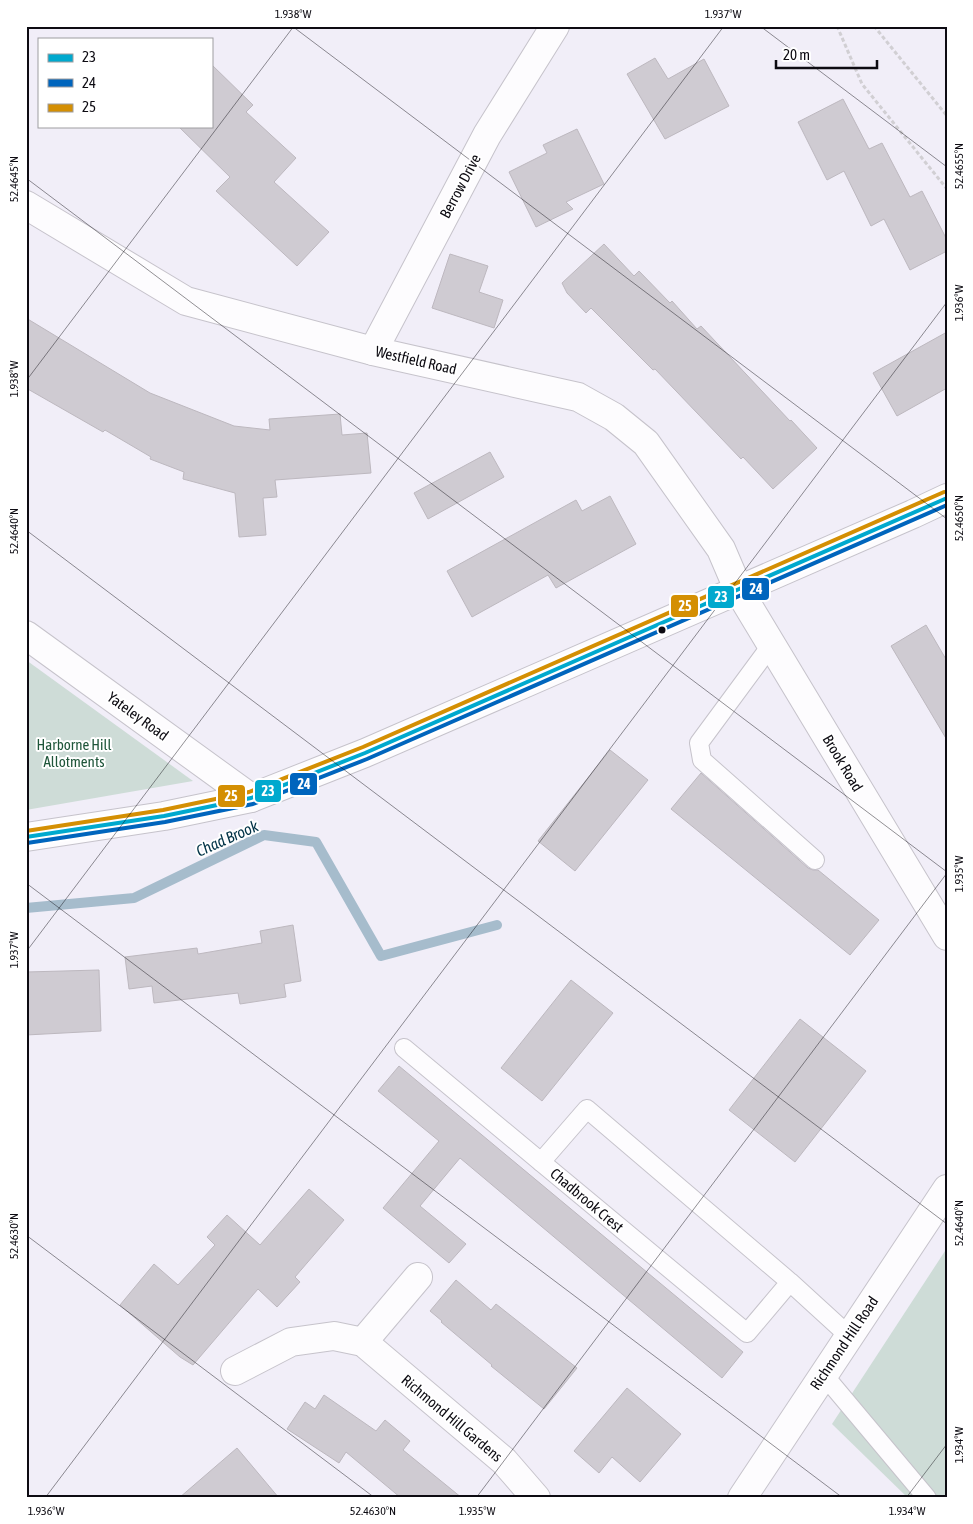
<svg xmlns="http://www.w3.org/2000/svg" width="973" height="1524" font-family="'Asap Condensed',sans-serif">
<rect width="100%" height="100%" fill="#f1eef8"/>
<g fill="#cedcd7">
<path d="M26,660l167,121 -167,29z"/>
<path d="M947,1248v250h-39l-76,-74z"/>
</g>
<g fill="none" stroke-linecap="round" stroke-linejoin="round">
<path stroke="#a6bccc" stroke-width="10" d="M26,908l108,-10 130,-63 52,7 65,114 116,-31"/>
</g>
<g fill="#cfcbd2" stroke="#bdb8bf">
<path d="M655,58l13,21 36,-20 25,47 -64,33 -38,-65z"/>
<path d="M211,64l42,41 -7,7 50,46 -22,24 55,50 -32,34 -81,-75 14,-14 -52,-51h33z"/>
<path d="M843,99l26,50 13,-6 28,54 12,-6 25,49v11l-37,19 -26,-51 -13,7 -27,-55 -17,9 -29,-58z"/>
<path d="M577,129l27,55 -38,18 7,7 -37,18 -27,-55 38,-19 -4,-8z"/>
<path d="M604,244l30,32 5,-5 31,32 2,-2 25,28 4,-3 89,95 1,-1 26,28 -44,41 -30,-32 -2,2 -86,-90 -2,1 -62,-62 -5,5 -19,-20 -5,-10z"/>
<path d="M450,254l38,12 -9,26 24,8 -9,28 -62,-20z"/>
<path d="M26,318l124,75 84,33 36,4 -1,-11 71,-5 2,21 25,-2 4,40 -96,7 2,17 -14,1 3,37 -27,2 -4,-44 -52,-14 1,-7 -34,-13 1,-2 -46,-27 -2,2 -77,-44z"/>
<path d="M947,332v56l-50,28 -24,-43z"/>
<path d="M490,452l14,25 -76,42 -14,-26z"/>
<path d="M610,496l26,48 -80,44 -8,-13 -76,42 -25,-46 129,-71 6,11z"/>
<path d="M926,625l21,36v79l-56,-94z"/>
<path d="M610,750l38,30 -73,91 -37,-30z"/>
<path d="M701,773l107,95 5,2h5l61,50 -29,35 -179,-146z"/>
<path d="M293,925l8,56 -17,3 2,13 -46,7 -2,-11 -84,10 -2,-17 -23,3 -4,-32 72,-9 1,6 64,-11 -2,-12z"/>
<path d="M99,970l2,61 -75,4v-63z"/>
<path d="M571,980l42,33 -71,88 -41,-33z"/>
<path d="M800,1019l66,52 -71,91 -66,-52z"/>
<path d="M399,1066l344,286 -21,26 -262,-220 -40,48 46,38 -17,19 -66,-55 56,-67 -61,-50z"/>
<path d="M309,1189l35,31 -49,57 5,5 -23,25 -19,-18 -65,76 -13,-8 -60,-52 34,-41 24,21 37,-40 -8,-8 20,-22 33,30z"/>
<path d="M456,1280l35,30 5,-6 81,64 -33,41 -53,-43 1,-1 -51,-43 1,-1 -12,-10z"/>
<path d="M627,1388l54,46 -41,48 -28,-25 -13,16 -25,-22z"/>
<path d="M324,1395l52,36 9,-11 25,21 -7,9 59,48h-61l-55,-46 -7,11 -52,-34 18,-27 10,7z"/>
<path d="M237,1448l42,50h-100z"/>
</g>
<g fill="none" stroke-linecap="round" stroke-linejoin="round">
<g stroke="#c6c3cb" stroke-width="20">
<g id="service">
<path d="M772,644l-73,99 3,17 113,100"/>
<path d="M404,1048l137,114"/>
<path d="M790,1282l-43,51 -206,-171 46,-53 203,173 58,53"/>
<path d="M823,1374l104,124"/>
</g>
</g>
<g stroke="#c6c3cb" stroke-width="30">
<g id="minor">
<path d="M26,205l160,96 187,50 205,46 36,20 32,26 75,106 18,42 208,345"/>
<path d="M373,351l114,-216 68,-109"/>
<path d="M26,635l225,163"/>
<path d="M363,1342l55,-65"/>
<path d="M235,1371l56,-29 43,-6 29,6 141,119 32,37"/>
</g>
</g>
<g stroke="#c6c3cb" stroke-width="30">
<path id="tertiary" d="M742,1498l205,-309"/>
</g>
<g stroke="#c6c3cb" stroke-width="30">
<path id="secondary" d="M26,837l138,-21 87,-18 114,-45 548,-239 34,-16"/>
</g>
<g stroke="#d1cfd3" stroke-width="3" stroke-dasharray="4 2.5" stroke-linecap="butt">
<path d="M837,26l25,58 85,105"/>
<path d="M874,26l73,90"/>
</g>
<use href="#service" stroke="#fdfcfe" stroke-width="18"/>
<use href="#minor" stroke="#fdfcfe" stroke-width="28"/>
<use href="#tertiary" stroke="#fdfcfe" stroke-width="28"/>
<use href="#secondary" stroke="#fdfcfe" stroke-width="28"/>
<g stroke="#fff" stroke-width="8">
<path id="bus-1" d="M26,837l138,-21 87,-18 114,-45 582,-255"/>
</g>
<g stroke="#fff" stroke-width="8">
<path id="bus-2" d="M27,843l138,-21 88,-18 114,-45 580,-254"/>
</g>
<g stroke="#fff" stroke-width="8">
<path id="bus-3" d="M26,831l137,-21 86,-18 114,-45 581,-255"/>
</g>
<use href="#bus-1" stroke="#00a9ce" stroke-width="4"/>
<use href="#bus-2" stroke="#0065bd" stroke-width="4"/>
<use href="#bus-3" stroke="#d48f03" stroke-width="4"/>
</g>
<path fill="none" stroke="#0d0b12" stroke-width="1" stroke-opacity="0.45" d="M292,26l655,493M760,26l187,141M26,178l921,694M26,381l268,-355M26,530l921,694M26,883l817,615M26,952l698,-926M26,1235l349,263M45,1498l902,-1196M476,1498l471,-625M906,1498l41,-54"/>
<circle fill="#0d0b12" stroke="#fff" stroke-width="2" cx="662" cy="630" r="4.5"/>
<g text-anchor="middle" dominant-baseline="central" stroke-width="4" stroke-linejoin="round" paint-order="stroke">
<g font-size="15" fill="#0d0b12" stroke="#fff">
<text transform="translate(460 186) rotate(-62)">Berrow Drive</text>
<text transform="translate(416 360) rotate(13)">Westfield Road</text>
<text transform="translate(138 716) rotate(36)">Yateley Road</text>
<text transform="translate(843 763) rotate(59)">Brook Road</text>
<text transform="translate(587 1200) rotate(40)">Chadbrook Crest</text>
<text transform="translate(844 1343) rotate(-56)">Richmond Hill Road</text>
<text transform="translate(452 1418) rotate(40)">Richmond Hill Gardens</text>
</g>
<g font-size="15" fill="#1e5539" stroke="#fff">
<text x="74" y="744">Harborne Hill<tspan x="74" dy="17">Allotments</tspan></text>
</g>
<g font-size="16" font-style="italic" fill="#013246" stroke="#fff">
<text transform="translate(227 838) rotate(-24)">Chad Brook</text>
</g>
</g>
<g stroke="#fff" stroke-width="2">
<rect x="741" y="577" width="29" height="24" rx="5" fill="#0065bd"/>
<rect x="707" y="585" width="28" height="24" rx="5" fill="#00a9ce"/>
<rect x="670" y="594" width="29" height="24" rx="5" fill="#d48f03"/>
<rect x="289" y="772" width="29" height="24" rx="5" fill="#0065bd"/>
<rect x="254" y="779" width="28" height="24" rx="5" fill="#00a9ce"/>
<rect x="217" y="784" width="29" height="24" rx="5" fill="#d48f03"/>
</g>
<g font-size="14" text-anchor="middle" font-weight="bold" fill="#fff">
<text x="756" y="594">24</text>
<text x="721" y="602">23</text>
<text x="685" y="611">25</text>
<text x="304" y="789">24</text>
<text x="268" y="796">23</text>
<text x="231" y="801">25</text>
</g>
<rect width="973" height="1524" fill="none" stroke="#ffffff" stroke-width="55"/>
<rect x="38" y="38" width="175" height="90" fill="#ffffff" stroke="#9e9da0"/>
<rect x="48" y="54" width="25" height="8" fill="#00a9ce" stroke="#9e9da0"/>
<text x="82" y="62" font-size="15" fill="#0d0b12">23</text>
<rect x="48" y="79" width="25" height="8" fill="#0065bd" stroke="#9e9da0"/>
<text x="82" y="88" font-size="15" fill="#0d0b12">24</text>
<rect x="48" y="104" width="25" height="8" fill="#d48f03" stroke="#9e9da0"/>
<text x="82" y="112" font-size="15" fill="#0d0b12">25</text>
<path d="M776 60v8h101v-8" fill="none" stroke="#0d0b12" stroke-width="2.5"/>
<text x="783" y="60" font-size="15" fill="#0d0b12" stroke="#ffffff" stroke-width="4" paint-order="stroke">20 m</text>
<rect x="28" y="28" width="918" height="1468" fill="none" stroke="#0d0b12" stroke-width="2"/>
<g font-size="12" text-anchor="middle" fill="#0d0b12">
<text x="293" y="18">1.938°W</text>
<text x="723" y="18">1.937°W</text>
<text transform="translate(959 166) rotate(-90)" y="4">52.4655°N</text>
<text transform="translate(14 179) rotate(-90)" y="4">52.4645°N</text>
<text transform="translate(959 303) rotate(-90)" y="4">1.936°W</text>
<text transform="translate(14 379) rotate(-90)" y="4">1.938°W</text>
<text transform="translate(959 518) rotate(-90)" y="4">52.4650°N</text>
<text transform="translate(14 531) rotate(-90)" y="4">52.4640°N</text>
<text transform="translate(959 874) rotate(-90)" y="4">1.935°W</text>
<text transform="translate(14 950) rotate(-90)" y="4">1.937°W</text>
<text transform="translate(959 1223) rotate(-90)" y="4">52.4640°N</text>
<text transform="translate(14 1236) rotate(-90)" y="4">52.4630°N</text>
<text transform="translate(959 1445) rotate(-90)" y="4">1.934°W</text>
<text x="46" y="1515">1.936°W</text>
<text x="373" y="1515">52.4630°N</text>
<text x="477" y="1515">1.935°W</text>
<text x="907" y="1515">1.934°W</text>
</g>
</svg>
